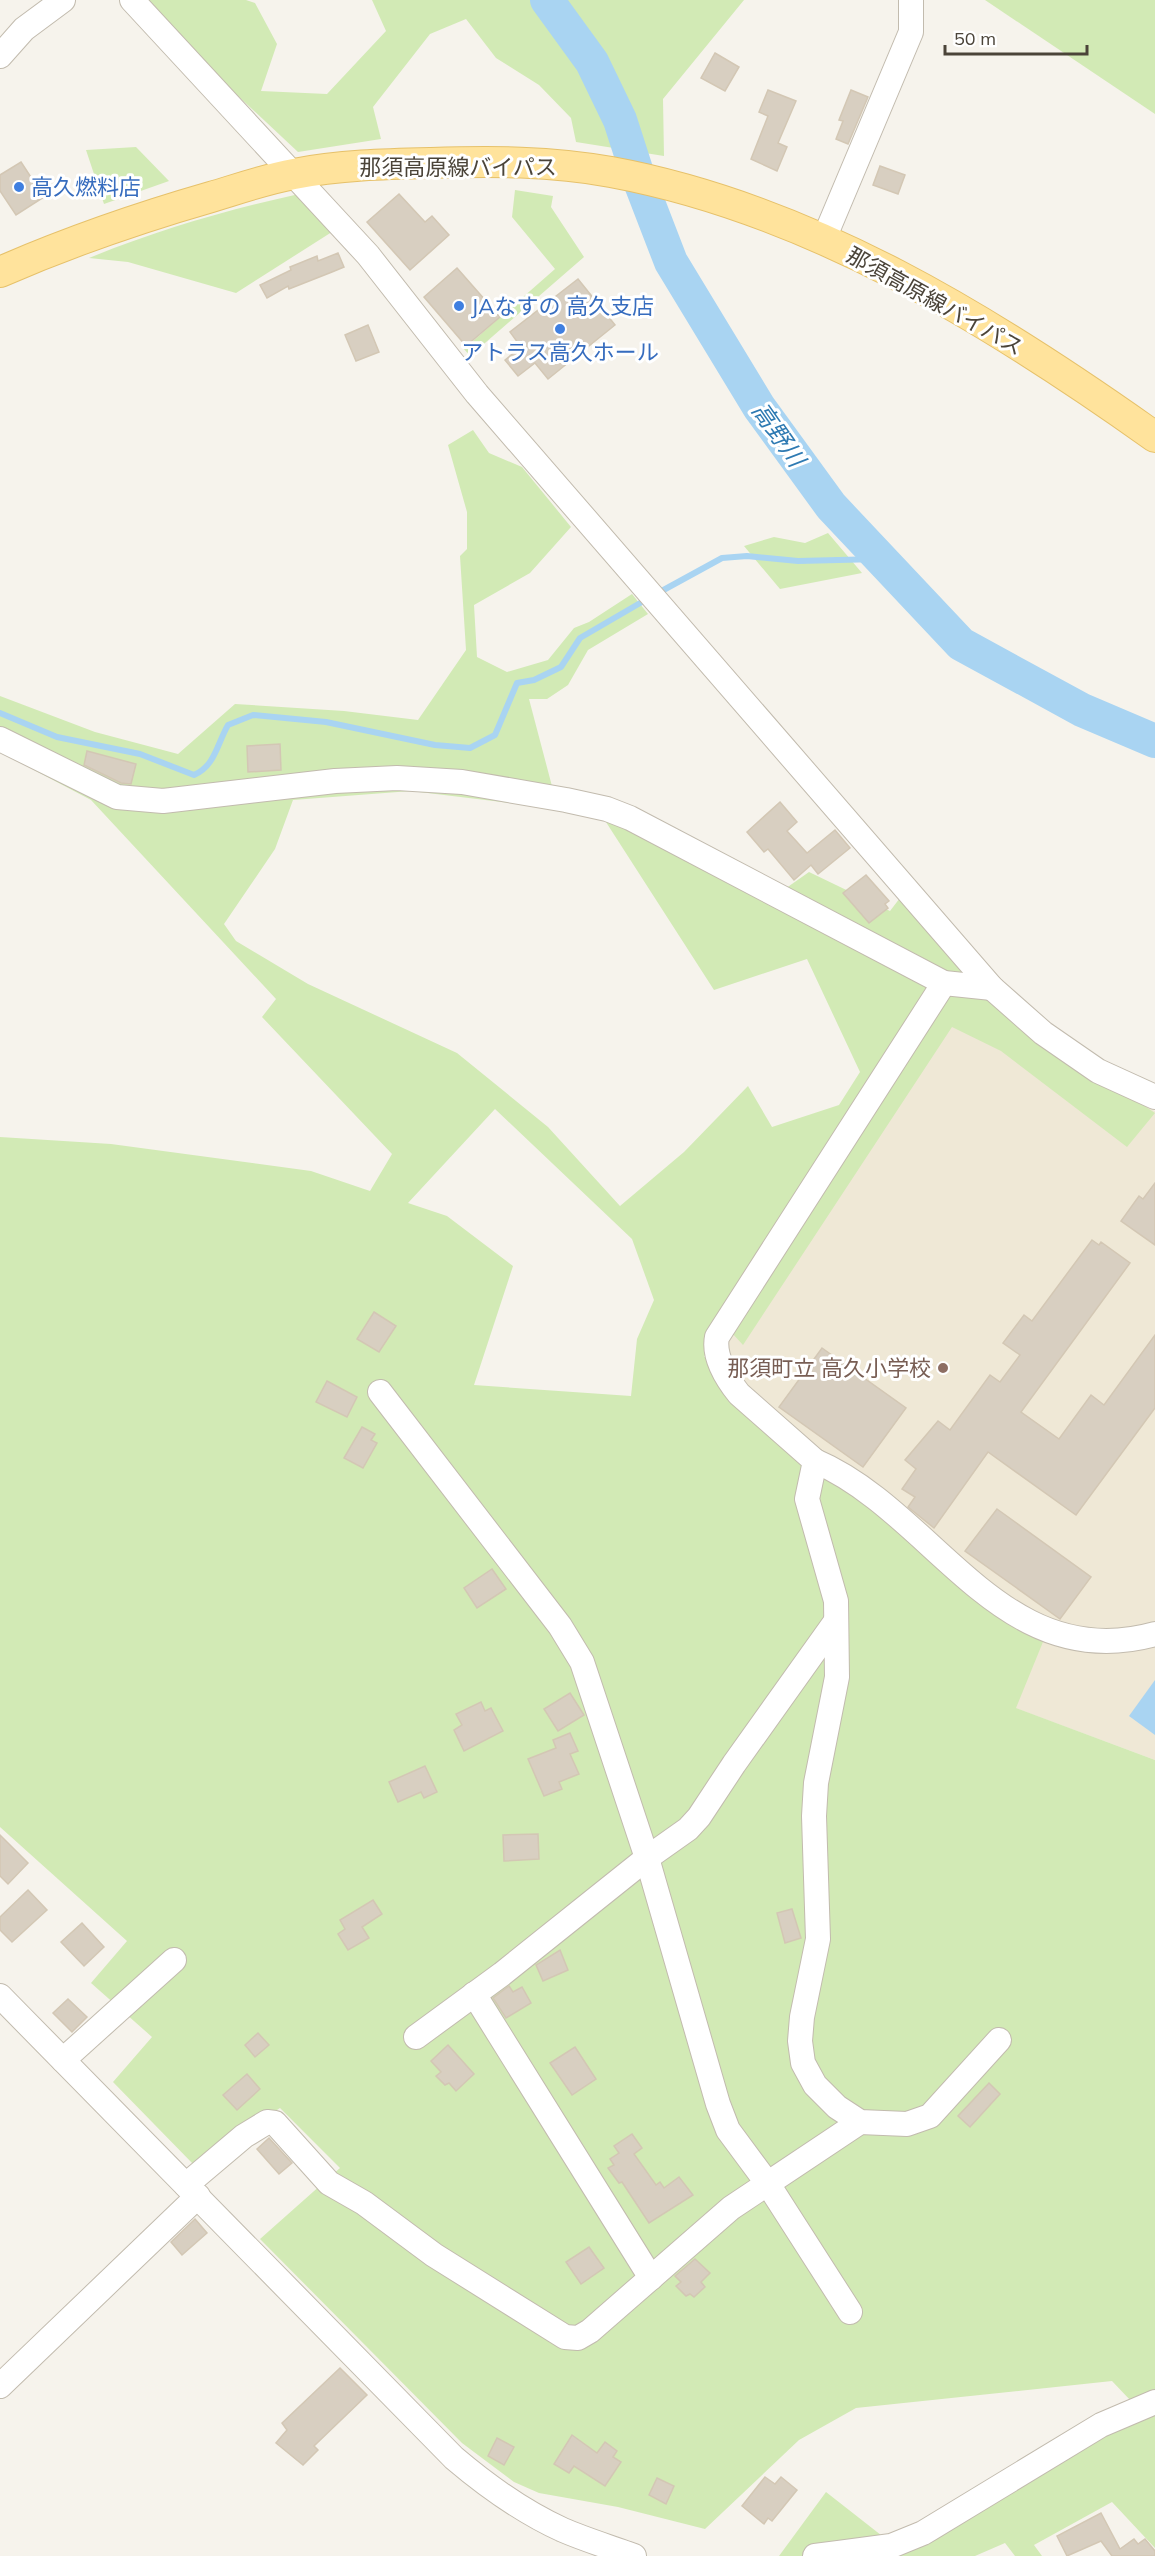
<svg xmlns="http://www.w3.org/2000/svg" width="1155" height="2556" font-family="Mulish,'Noto Sans JP',sans-serif">
<rect width="100%" height="100%" fill="#f6f3ec"/>
<path fill="#efe8d6" d="M943,995l137,81 75,35v649l-140,-52 -192,-250 -85,-73 -14,-49z"/>
<g fill="#d2eab5" fill-rule="evenodd">
<path d="M145,0h101l9,3 22,41 -16,47 66,3 59,-63 -14,-31h372l-81,99 1,57 -88,-14 -5,-24 -32,-33 -43,-27 -30,-39 -36,15 -57,73 8,32 -83,13 -110,-103z"/>
<path d="M985,0h170v114z"/>
<path d="M136,147l33,34 -65,23 -18,-54z"/>
<path d="M515,190l38,6 -2,11 33,50 -114,99 -6,-7 91,-80 -43,-52z"/>
<path d="M299,194l36,36 -99,63 -108,-31 -39,-4c69,-28 137,-48 210,-64z"/>
<path d="M473,430l16,23 33,14 49,60 -41,46 -56,32 3,52 30,15 41,-12 26,-32 15,-6 43,-28 16,20 -60,36 -20,35 -21,14h-18l24,91 229,101 27,-19 81,39 13,-17 89,109 163,110 -28,34 -126,-96 -49,-24 -209,318 -23,-25 -16,37 19,-6 15,34 307,252 -29,71 139,52v788l-43,-46 -78,43 8,11h-27l-10,-13 -30,13h-196l47,-64 60,47 43,-17 202,-121 -19,-20 -256,27 -57,32 -94,89 -87,-22 -79,-14 -25,-11 -52,-39 -202,-204 80,-71 -60,-60 -86,57 -81,-83 39,-45 -61,-54 36,-42 -127,-114v-690l111,7 200,27 59,20 22,-37 -130,-137 14,-18 -185,-199 -91,-48v-56l95,36 83,22 57,-50 109,7 74,9 48,-70 -6,-94 7,-7v-37l-19,-67zM411,791l148,18 45,10 110,171 93,-31 53,113 -21,33 -67,22 -24,-41 -64,66 -64,54 -72,-79 -91,-74 -149,-69 -72,-43 -12,-17 51,-75 18,-49zM495,1109l137,130 22,61 -17,39 -6,57 -157,-11 39,-119 -66,-50 -39,-13z"/>
<path d="M828,533l34,40 -82,16 -36,-43 30,-9 31,6z"/>
</g>
<path fill="#a9d4f2" d="M1155,1680v55l-26,-19z"/>
<g fill="none" stroke-linecap="round" stroke-linejoin="round">
<g stroke="#a9d4f2" stroke-width="6">
<path d="M658,593l64,-35 25,-2 51,5 81,-2"/>
<path d="M0,713l57,24 83,17 54,21c21,-9 23,-31 34,-50l25,-10 73,7 109,23 35,3 25,-13 22,-52 17,-3 27,-13 19,-29 67,-39"/>
</g>
<path stroke="#a9d4f2" stroke-width="34" d="M547,0l45,62 28,58 19,59 32,83 88,145 72,99 130,138 121,66 73,31"/>
</g>
<g fill="#d8cfc1" stroke="#d3c7b4" stroke-width="1.5">
<path d="M715,53l24,14 -14,24 -24,-13z"/>
<path d="M768,90l28,11 -18,42 9,4 -10,24 -26,-12 17,-43 -9,-4z"/>
<path d="M851,90l17,7 -20,47 -12,-5 7,-18 -4,-1z"/>
<path d="M21,162l23,35 -28,18 -16,-24v-16z"/>
<path d="M880,166l25,9 -7,19 -25,-9z"/>
<path d="M399,194l26,28 7,-6 17,19 -39,35 -43,-48z"/>
<path d="M338,253l6,14 -12,5 -43,17 -1,-3 -21,12 -7,-13 31,-15 -1,-3 27,-11 1,5z"/>
<path d="M457,268l43,49 -34,29 -42,-49z"/>
<path d="M578,279l37,46 -67,54 -13,-16 -17,13 -13,-16 16,-13 -11,-15z"/>
<path d="M368,325l11,27 -23,9 -11,-26z"/>
<path d="M280,744l1,26 -33,2 -1,-26z"/>
<path d="M87,751l49,13 -5,20 -10,-1 -37,-18z"/>
<path d="M780,802l17,20 -10,9 20,22 28,-23 15,18 -32,26 -7,-9 -17,15 -26,-31 -4,3 -17,-20z"/>
<path d="M866,875l23,26 -4,3 3,4 -19,15 -26,-30z"/>
<path d="M1155,1183v62l-34,-24 18,-25 4,3z"/>
<path d="M1092,1240l7,5 2,-3 29,21 -109,149 38,27 32,-44 13,10 51,-70v73l-79,107 -88,-63 -54,76 -26,-21 7,-10 -13,-8 14,-20 -11,-9 33,-39 12,9 40,-55 10,7 20,-27 -17,-12 21,-28 8,6z"/>
<path d="M374,1312l22,14 -17,26 -22,-13z"/>
<path d="M822,1348l84,60 -43,59 -84,-60z"/>
<path d="M327,1381l30,16 -10,20 -31,-15z"/>
<path d="M362,1427l13,7 -4,6 6,3 -14,25 -19,-10z"/>
<path d="M997,1509l94,68 -31,42 -95,-68z"/>
<path d="M492,1569l14,20 -29,19 -13,-20z"/>
<path d="M570,1693l14,22 -26,16 -14,-22z"/>
<path d="M481,1702l4,9 6,-3 12,23 -39,20 -10,-21 8,-5 -6,-11z"/>
<path d="M570,1733l8,18 -8,3 9,20 -20,8 3,7 -18,7 -16,-37 28,-11 -3,-8z"/>
<path d="M425,1766l12,26 -13,6 -3,-6 -23,10 -9,-20z"/>
<path d="M538,1834l1,25 -35,2 -1,-26z"/>
<path d="M0,1835l28,28 -20,21 -8,-8z"/>
<path d="M28,1890l19,20 -35,32 -12,-12v-13z"/>
<path d="M373,1900l9,14 -20,13 7,11 -21,12 -10,-16 7,-5 -5,-9z"/>
<path d="M792,1909l9,29 -16,5 -8,-30z"/>
<path d="M82,1923l22,24 -20,19 -23,-24z"/>
<path d="M560,1950l8,20 -25,11 -7,-16z"/>
<path d="M509,1986l4,6 9,-5 9,16 -25,15 -13,-20z"/>
<path d="M68,1999l19,18 -15,15 -19,-19z"/>
<path d="M258,2033l11,12 -14,12 -10,-12z"/>
<path d="M448,2045l26,29 -18,17 -7,-8 -4,2 -9,-9 5,-4 -10,-11z"/>
<path d="M575,2047l21,32 -24,16 -22,-32z"/>
<path d="M247,2074l13,15 -23,21 -14,-15z"/>
<path d="M989,2083l11,11 -30,33 -12,-11z"/>
<path d="M632,2134l10,14 -8,6 22,31 4,-3 4,6 15,-11 14,18 -44,28 -27,-41 -3,1 -11,-15 6,-3 -4,-6 9,-6 -5,-7z"/>
<path d="M269,2138l23,25 -13,11 -22,-25z"/>
<path d="M195,2219l12,14 -25,22 -11,-13z"/>
<path d="M589,2247l15,21 -23,16 -15,-22z"/>
<path d="M695,2259l15,14 -9,9 4,5 -11,10 -4,-3 -4,2 -10,-10 5,-4 -6,-6z"/>
<path d="M340,2368l27,27 -53,51 4,4 -15,15 -27,-22 11,-13 -5,-7z"/>
<path d="M572,2435l25,18 8,-11 12,9 -4,6 8,5 -16,24 -31,-20 -5,7 -15,-9z"/>
<path d="M497,2438l17,9 -10,18 -16,-9z"/>
<path d="M765,2477l10,7 6,-7 16,13 -25,31 -4,-3 -4,6 -22,-18z"/>
<path d="M657,2478l17,8 -8,18 -17,-9z"/>
<path d="M1101,2513l19,36 14,-10 4,5 7,-5 10,12v5h-43l-11,-15 -34,15 -10,-20z"/>
</g>
<g fill="none" stroke-linecap="round" stroke-linejoin="round">
<g stroke="#c2bbae" stroke-width="26">
<g id="minor">
<path d="M132,0l236,255 109,139 515,594 51,45 55,38 57,26"/>
<path d="M0,56l24,-27 39,-29"/>
<path d="M823,241l88,-209v-32"/>
<path d="M0,739l117,58 46,4 172,-20 62,-3 65,4 104,18 41,9 23,9 314,165 48,5"/>
<path d="M944,983l-227,354c-4,19 10,42 22,57l76,67 -8,38 29,102 1,76 -21,106 -2,33 4,123 -16,78 -2,24 3,22 12,22 22,22 23,15 47,2 23,-8 69,-76"/>
<path d="M380,1392l180,234 22,36 65,196 71,246 10,26 40,54 82,128"/>
<path d="M815,1461c120,51 186,216 340,173"/>
<path d="M474,1994l177,284"/>
<path d="M0,1996l454,462c33,28 69,54 109,72 23,10 47,17 71,26"/>
<path d="M416,2037l86,-63 145,-116 41,-29 11,-12 35,-53 102,-143"/>
<path d="M63,2060l111,-100"/>
<path d="M186,2185l58,-49 23,-14 8,1 54,60 35,20 70,52 131,82 13,1 12,-7 141,-123 129,-86"/>
<path d="M0,2386l198,-190"/>
<path d="M815,2556l76,-10 32,-13 178,-108 54,-23"/>
</g>
</g>
<g stroke="#e6c16a" stroke-width="32">
<path id="major" d="M0,272c69,-30 138,-54 211,-75 27,-8 55,-18 83,-23 45,-9 92,-10 137,-11 60,-2 120,-2 180,9 200,37 381,149 544,265"/>
</g>
<use href="#minor" stroke="#fff" stroke-width="24"/>
<use href="#major" stroke="#ffe39c" stroke-width="30"/>
</g>
<g fill="#3f7fe0" stroke="#fff" stroke-width="2">
<circle cx="19" cy="187" r="6"/>
<circle cx="459" cy="306" r="6"/>
<circle cx="560" cy="329" r="6"/>
</g>
<circle fill="#8d6e63" stroke="#fff" stroke-width="2" cx="943" cy="1368" r="6"/>
<g text-anchor="middle" dominant-baseline="central" stroke-width="6" stroke-linejoin="round" paint-order="stroke">
<g font-size="22" fill="#4b4439" stroke="#fff">
<text x="458" y="167">那須高原線バイパス</text>
<text transform="translate(935 301) rotate(29)">那須高原線バイパス</text>
</g>
<g font-size="22" fill="#366cbe" stroke="#fff" text-anchor="start">
<text x="31" y="187">高久燃料店</text>
<text x="471" y="306">JAなすの 高久支店</text>
<text x="560" y="352" text-anchor="middle">アトラス高久ホール</text>
</g>
<g font-size="22" fill="#785e54" stroke="#fff" text-anchor="end">
<text x="931" y="1368">那須町立 高久小学校</text>
</g>
<g font-size="24" font-style="italic" fill="#2e7ab2" stroke="#fff">
<text transform="translate(779 434) rotate(55)">高野川</text>
</g>
</g>
<path d="M945 45v9h142v-9" fill="none" stroke="#4b4439" stroke-width="3"/>
<text x="954" y="45" font-size="18" fill="#4b4439" stroke="#ffffff" stroke-width="4.5" paint-order="stroke">50 m</text>
</svg>
